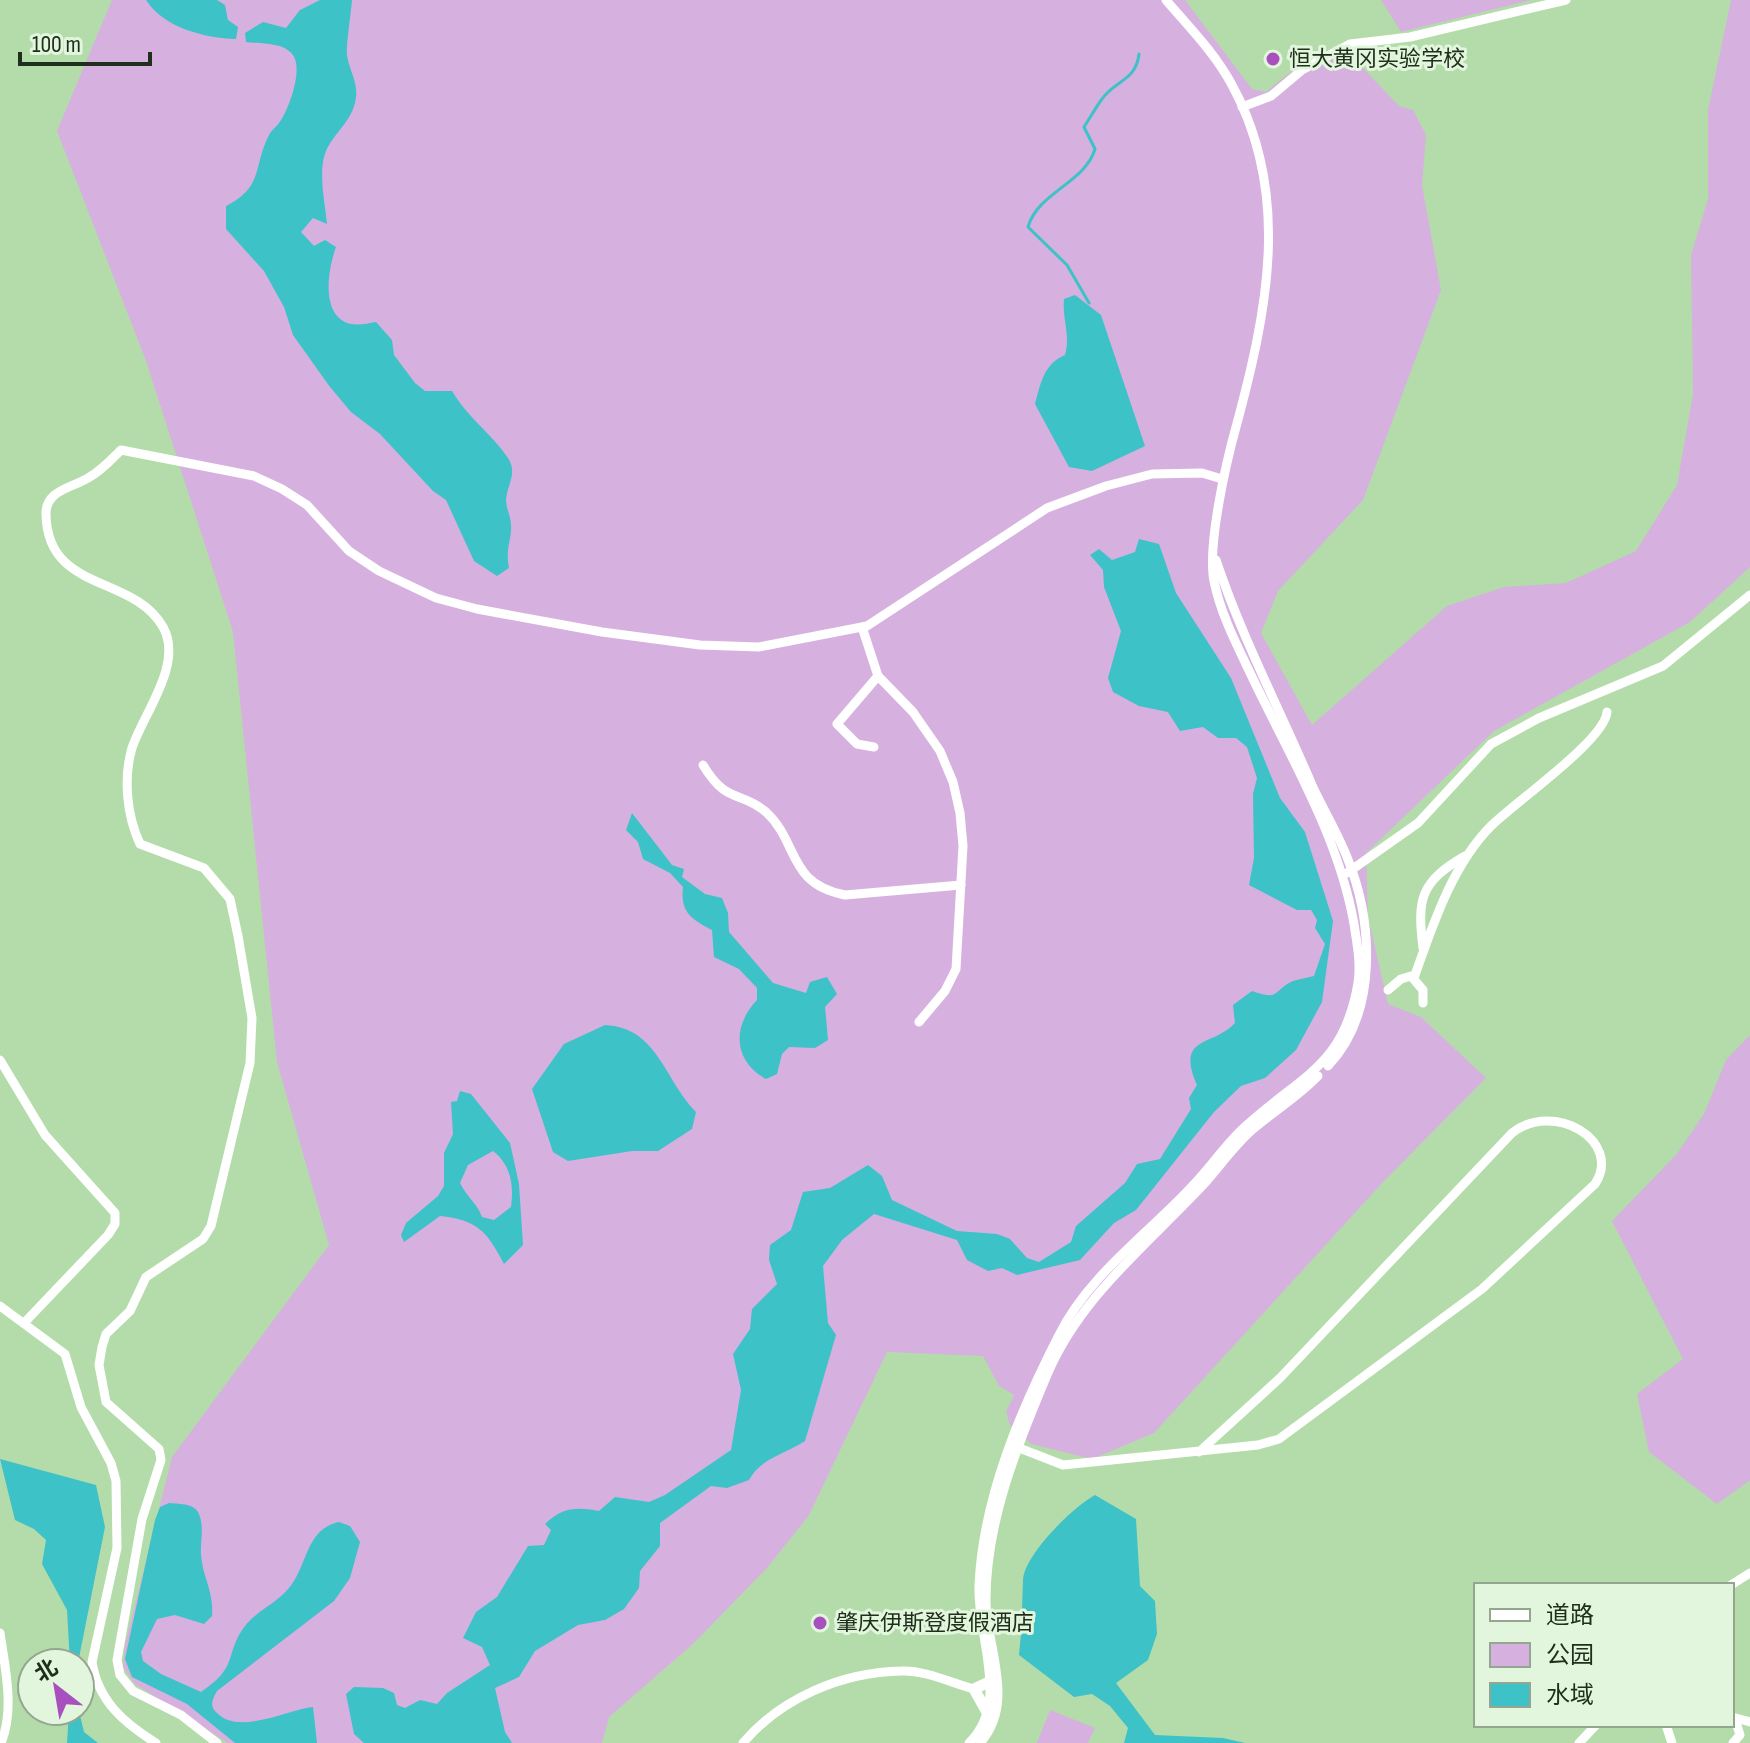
<svg xmlns="http://www.w3.org/2000/svg" width="1750" height="1743" font-family="'Sofia Sans Condensed','Noto Sans SC',sans-serif">
<rect width="100%" height="100%" fill="#b4dcaa"/>
<g fill="#d6b0df">
<path d="M112,0h1073l67,89 14,3 22,-18 53,-29 58,61 14,4 13,25 -4,50 19,105 -78,210 -85,91 -17,42 51,92 135,-119 57,-19 62,-4 70,-32 41,-66 16,-91 -2,-139 17,-56v-89l23,-110h19v567l-60,55 -196,109 -128,122 2,64 20,87 33,13 65,61 -103,104 -229,251 -62,26 -61,-15 -21,-19 -4,-13 8,-17 -15,-9 -16,-30 -96,-4 -78,163 -42,53 -73,75 -85,74 -7,26h-374l-93,-59 -12,-17 2,-22 47,-188 157,-212 -52,-183 -44,-430 -87,-271 -89,-230z"/>
<path d="M1381,0h150l-130,32z"/>
<path d="M1750,1035v445l-33,24 -68,-52 -12,-58 46,-35 -71,-138 64,-66 28,-41 22,-54z"/>
<path d="M1050,1710l45,18 -7,15h-51z"/>
</g>
<g fill="#3dc2c8" fill-rule="evenodd">
<path d="M146,0h71l8,5 3,15 10,7 -2,12c-31,-1 -72,-11 -90,-39z"/>
<path d="M320,0h32c-1,13 -6,46 -5,55 2,15 11,27 9,42 -2,20 -17,32 -27,48 -13,21 -4,56 -2,79l-14,-6 -12,14 13,14 11,-6 11,7c-7,19 -15,61 7,74 10,6 22,3 33,1l16,18 2,15 21,28 10,8h27c15,26 39,42 56,67 10,15 -1,27 -2,42 0,8 5,17 5,25 1,15 -6,22 -2,43l-12,8 -23,-15 -28,-61 -13,-9 -53,-57 -29,-22 -21,-25 -37,-52 -9,-28 -20,-36 -38,-42v-23c38,-19 27,-40 43,-71 3,-6 9,-9 12,-15 9,-14 22,-51 12,-65 -9,-13 -32,-11 -47,-13l-1,-9 18,-11 23,6 14,-18z"/>
<path d="M1075,295l26,20 44,131 -53,25 -23,-4 -34,-63c6,-22 9,-40 30,-49 6,-18 -3,-37 -1,-56z"/>
<path d="M1139,539l20,5 17,49 55,85 49,120 25,34 28,89 -11,81 -26,48 -31,28 -24,8 -27,26 -78,98 -22,13 -34,37 -63,15 -15,-7 -14,3 -21,-11 -10,-20 -83,-26 -32,26 -19,26 5,57 8,12 -31,106c-20,13 -44,17 -56,39l-22,8 -16,-2 -51,37v23l-20,25 -1,17 -15,21 -19,11 -27,5 -43,26 -16,26 -24,11 10,44 7,11h-148l-10,-9 -8,-40 8,-7 29,1 11,5 3,12 8,3 15,-8 17,4 10,-11 43,-28 -8,-18 -19,-9 13,-26 21,-15 31,-51 16,-1 7,-15 -6,-6c18,-17 31,-17 54,-13l16,-14 34,5 16,-7 66,-45 10,-60 -8,-36 17,-25 2,-20 25,-25 -8,-24 1,-15 21,-15 12,-38 27,-4 38,-23 14,11 10,24 65,31 40,3 13,5 17,19 12,4 32,-20 5,-16 49,-43 12,-19 23,-5 31,-50 -2,-11 8,-13c-22,-50 16,-38 38,-62l-2,-18 19,-14c29,10 20,0 41,-10 6,-2 14,-3 21,-5l11,-32 -10,-16 2,-8 -6,-10h-14l-48,-25 5,-27 -1,-64 4,-16 -10,-31 -11,-9h-18l-15,-11 -23,4 -12,-19 -29,-6 -26,-14 -5,-14 13,-47 -17,-44 -1,-17 -13,-15 9,-6 13,11 23,-8z"/>
<path d="M632,813l40,52 12,4 -2,8 23,17 17,4 6,15 1,19 44,51 33,10 4,-11 17,-5 10,17 -12,13 3,33 -13,8 -26,-1 -7,7 -5,20 -11,5c-33,-18 -34,-53 -9,-79v-12l-18,-19 -25,-12 -2,-27c-21,-11 -32,-18 -29,-43l-13,-14 -27,-14 -5,-17 -12,-12z"/>
<path d="M605,1025c53,3 58,53 91,87l-4,17 -34,22h-26l-64,10 -15,-9 -21,-63 32,-45z"/>
<path d="M460,1091l11,3 39,49 9,41 4,61 -19,19c-17,-33 -27,-44 -64,-48l-36,26 -3,-7 5,-12 32,-27 6,-10v-33l9,-19 -2,-32 6,-1zM493,1151c18,14 21,34 18,56l-17,13 -12,-3c-5,-14 -16,-21 -22,-34l8,-18z"/>
<path d="M0,1459l96,26 9,42 -27,136h-8l-3,-53 -25,-46 4,-24 -12,-11 -19,-9z"/>
<path d="M1095,1495l41,24 4,67 15,15 2,33 -9,26 -32,23 39,52 68,3 22,5h-121l4,-15 -18,-22 -18,-12 -18,3 -55,-42c3,-25 3,-50 4,-75 1,-25 51,-74 72,-85z"/>
<path d="M169,1503c9,1 24,0 29,9 7,14 2,29 3,43 2,24 13,36 11,61l-8,8 -29,-9 -18,4 -16,33 2,9 18,13 40,18c39,-26 23,-38 44,-66 12,-16 35,-24 47,-42 16,-23 15,-55 47,-62l11,4 10,16 -10,36 -16,23 -117,90c-5,9 -8,15 0,22 22,23 72,-4 96,-6l4,36h-82l-48,-39 -55,-27 -7,-18 30,-139 5,-13z"/>
<path d="M69,1711h10l5,21 14,11h-31z"/>
</g>
<g fill="none" stroke-linecap="round" stroke-linejoin="round">
<path stroke="#3dc2c8" stroke-width="3" d="M1089,303l-22,-38 -39,-38c10,-35 57,-44 67,-78l-11,-22c6,-9 12,-20 18,-28 13,-19 34,-18 37,-45"/>
<g stroke="#fff" stroke-width="9">
<path d="M1242,107l29,-11 31,-26 48,-26 60,-7 156,-37"/>
<path d="M1216,560c26,78 64,150 96,225 11,24 25,47 35,72 26,64 32,155 -19,209"/>
<path d="M862,627l16,49 35,36 27,39 13,31 7,31 3,33 -7,123 -11,22 -26,31"/>
<path d="M874,747l-17,-3 -20,-20 41,-48"/>
<path d="M703,765c24,40 37,25 63,47 33,30 21,72 79,83l116,-10"/>
<path d="M1347,873l71,-50 73,-79 48,-26 124,-52 87,-71"/>
<path d="M1423,948c-6,-49 -3,-66 42,-92"/>
<path d="M1414,978c18,-51 38,-113 77,-152 23,-23 114,-86 116,-114"/>
<path d="M1388,990l13,-11 10,-3 12,14v13"/>
<path d="M0,1060l45,75 70,78v11l-7,11 -83,87"/>
<path d="M0,1306l65,48 16,53 30,56 5,18 1,67 -25,114c6,39 32,61 64,81"/>
<path d="M1014,1446l49,19 195,-20 21,-6 203,-150 113,-105c28,-43 -41,-84 -83,-51l-232,245 -81,74"/>
<path d="M1731,1585l19,-12"/>
<path d="M0,1633c5,35 15,76 1,110"/>
<path d="M1732,1717l18,5"/>
<path d="M1666,1725l6,18"/>
<path d="M217,1743l-36,-28 -48,-24 -13,-16 -3,-15 25,-141 19,-59 -2,-11 -53,-47 -7,-37 3,-18 4,-13 24,-23 16,-34 57,-38 8,-13 39,-163 2,-45 -14,-82 -8,-37 -26,-31 -64,-24c-13,-28 -17,-65 -8,-96 11,-34 52,-84 31,-121 -30,-53 -115,-34 -117,-112 -1,-25 26,-27 42,-37 13,-7 23,-18 33,-28l133,26 28,13 25,16 42,46 30,20 57,27 41,11 125,23 98,13 59,2 108,-21 180,-118 59,-22 46,-12 50,-1 20,6"/>
<path d="M743,1743c38,-45 99,-71 159,-72 22,-1 50,12 72,18"/>
<path d="M969,1743c42,-41 8,-104 10,-158 4,-87 41,-174 80,-250 30,-61 92,-103 137,-153 18,-19 32,-41 52,-58 54,-49 96,-58 110,-141 3,-20 -1,-39 -4,-59 -15,-86 -62,-164 -100,-243 -15,-32 -33,-65 -40,-100 -7,-35 12,-118 22,-154 31,-115 56,-232 -4,-342 -17,-32 -43,-58 -66,-85"/>
<path d="M980,1743c36,-40 7,-94 6,-140 -1,-79 31,-157 61,-228 33,-78 100,-130 157,-191 16,-18 30,-38 48,-54 22,-19 46,-33 66,-54"/>
<path d="M1579,1743l17,-18"/>
<path d="M1733,1743l7,-8 -5,-16"/>
</g>
<path stroke="#fff" stroke-width="11" d="M988,1714l-14,-25 17,-8"/>
</g>
<g fill="#a850bd" stroke="#e2f6dd" stroke-width="3">
<circle cx="1273" cy="59" r="8"/>
<circle cx="820" cy="1623" r="8"/>
</g>
<g text-anchor="middle" dominant-baseline="central" stroke-width="6" stroke-linejoin="round" paint-order="stroke">
<g font-size="22" fill="#202f1c" stroke="#e2f6dd" text-anchor="start">
<text x="1289" y="59">恒大黄冈实验学校</text>
<text x="836" y="1623">肇庆伊斯登度假酒店</text>
</g>
</g>
<rect x="1474" y="1583" width="260" height="144" fill="#e2f6dd" stroke="#94a690" stroke-width="2"/>
<rect x="1490" y="1609" width="40" height="12" fill="#ffffff" stroke="#94a690" stroke-width="2"/>
<text x="1546" y="1623" font-size="24" fill="#202f1c">道路</text>
<rect x="1490" y="1643" width="40" height="24" fill="#d6b0df" stroke="#94a690" stroke-width="2"/>
<text x="1546" y="1663" font-size="24" fill="#202f1c">公园</text>
<rect x="1490" y="1683" width="40" height="24" fill="#3dc2c8" stroke="#94a690" stroke-width="2"/>
<text x="1546" y="1703" font-size="24" fill="#202f1c">水域</text>
<g transform="translate(56 1687) rotate(329)"><circle r="38" fill="#e2f6dd" stroke="#94a690" stroke-width="2"/>
<path d="M0-6L14 30L0 20L-14 30Z" fill="#a850bd"/>
<text y="-12" font-size="22" font-weight="bold" text-anchor="middle" fill="#202f1c">北</text>
</g>
<path d="M20 52v12h130v-12" fill="none" stroke="#202f1c" stroke-width="4"/>
<text x="32" y="52" font-size="24" fill="#202f1c" stroke="#e2f6dd" stroke-width="6" paint-order="stroke">100 m</text>
</svg>
